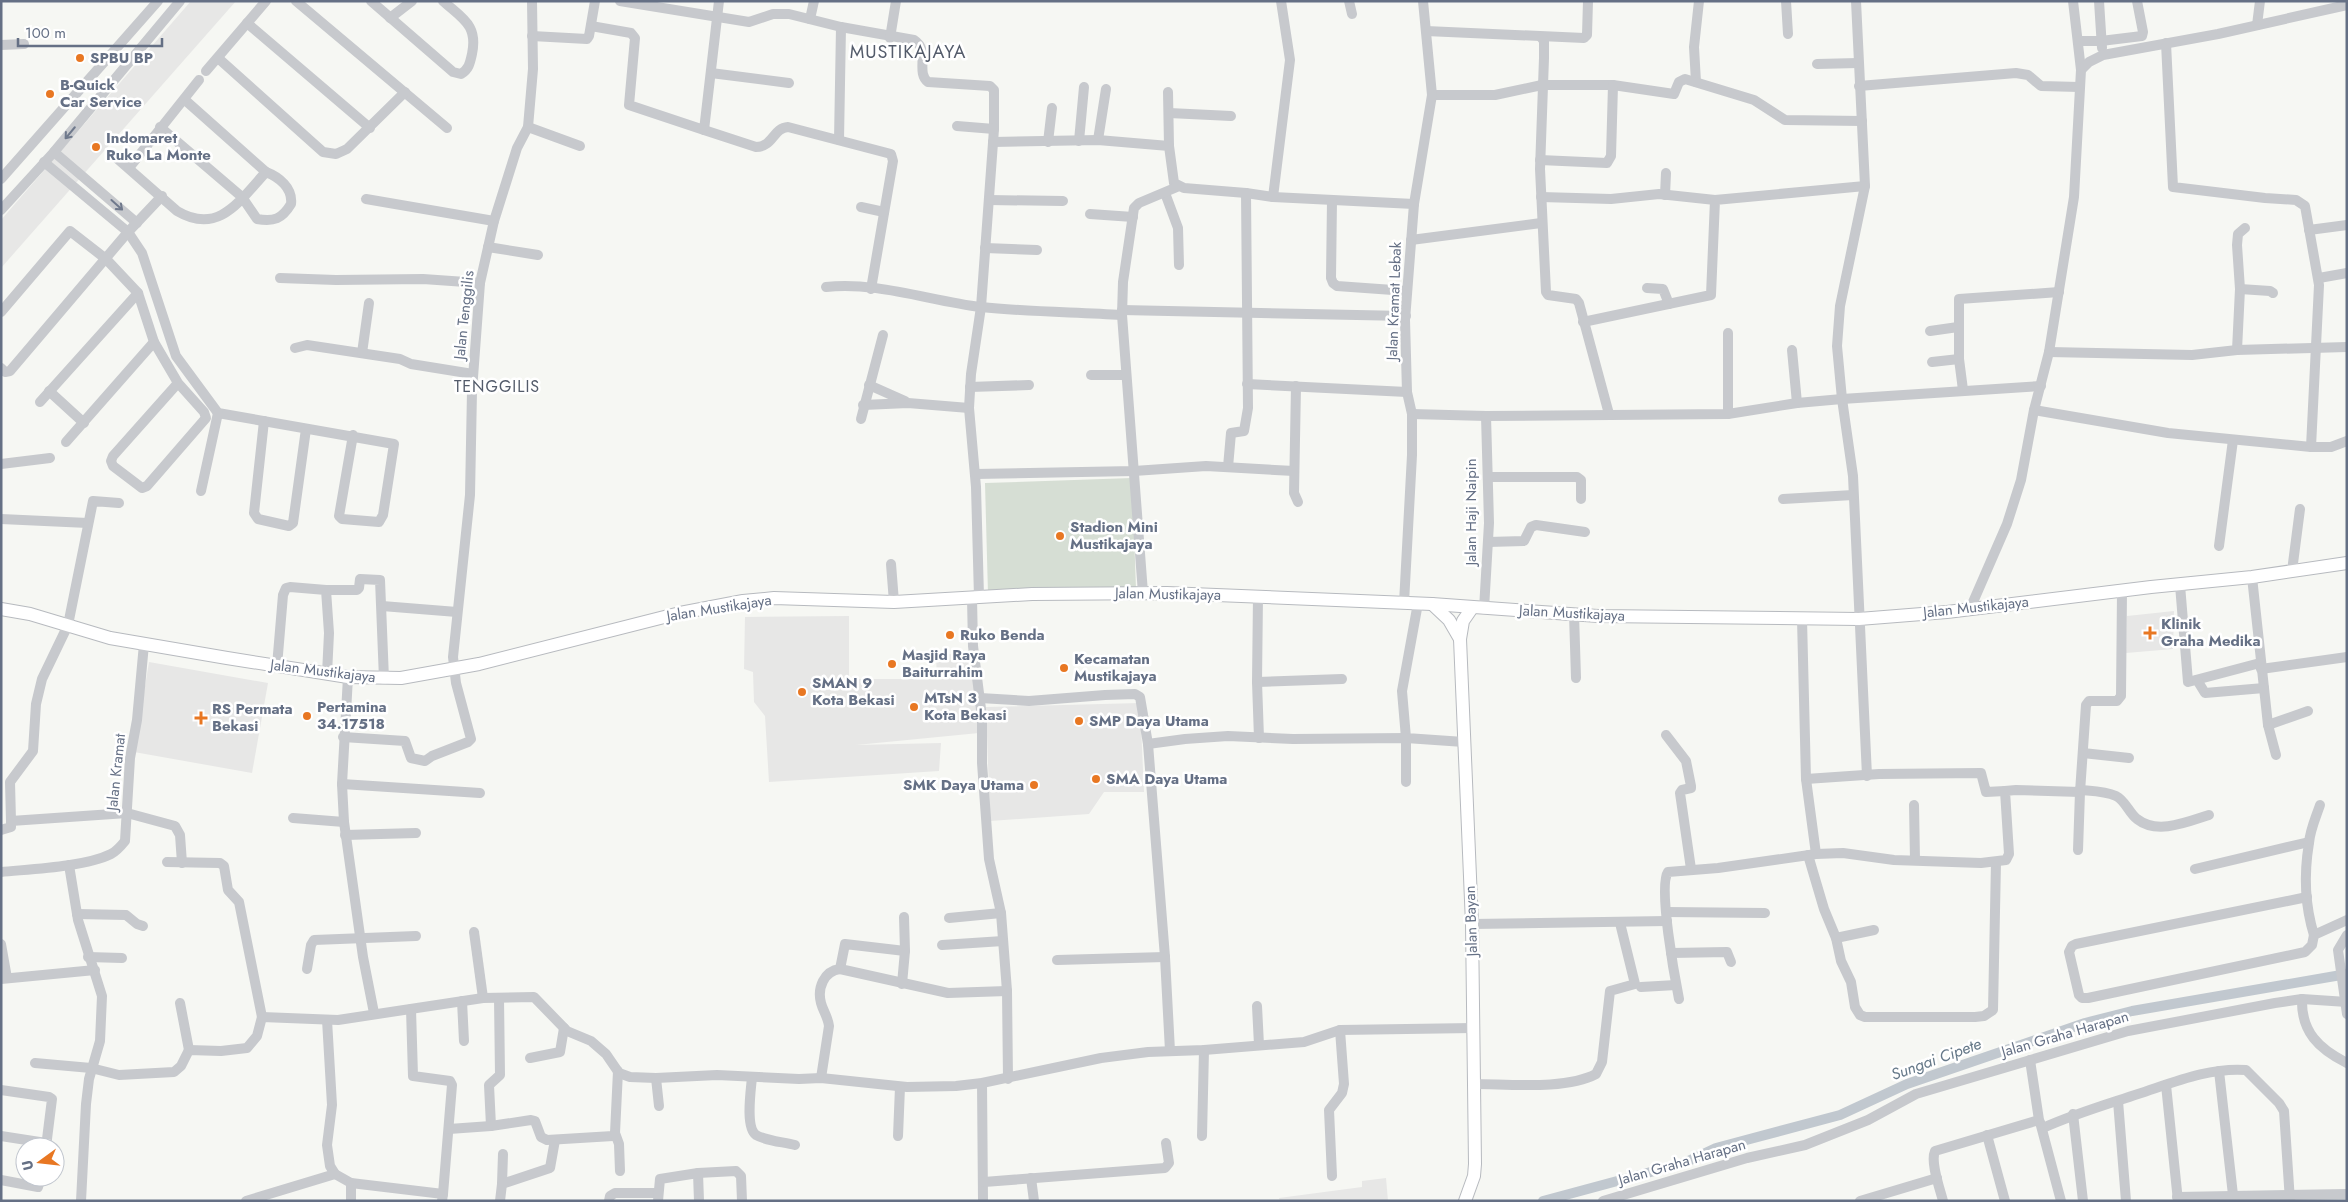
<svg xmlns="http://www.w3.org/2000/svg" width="2348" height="1202" font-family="Jost,sans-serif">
<rect width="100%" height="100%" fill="#f6f7f3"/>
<g fill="#e7e7e6">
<path d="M191,1h45l-235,267v-48z"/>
<path d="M2174,611l-1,38 -47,4 1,-37z"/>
<path d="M849,616v63h88l-1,-24 35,-2 8,80 -123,12 85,-2 -2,28 -170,11 -4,-66 -11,-14 -1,-30 -9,-3 1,-52z"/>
<path d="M149,662l119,21 -16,90 -118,-21z"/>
<path d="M1140,703l4,89h-40l-15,22 -99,7 -4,-114z"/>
<path d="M1386,1178l2,23h-108l-1,-3 83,-11v-6z"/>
</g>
<path fill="#d6ded4" d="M1132,478l4,111 -148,5 -3,-111z"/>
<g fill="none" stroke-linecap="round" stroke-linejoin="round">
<path stroke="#c1c8cf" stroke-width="10" d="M1543,1201l141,-38 32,-15 124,-33 67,-31 178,-61 47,-12 215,-37"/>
<g stroke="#b7babf" stroke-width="14">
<g id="major">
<path d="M1432,604l17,16 11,19"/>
<path d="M1,609l29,5 80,24 117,20 121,19 53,1 78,-14 201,-51 63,-12 31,-3 120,4 138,-8 135,-1 265,11 166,12 261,3 88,-7 204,-25 101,-10 95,-14"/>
<path d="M1465,1201l9,-25 1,-12 -3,-240 -12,-285 3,-18 9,-13"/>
</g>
</g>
<g stroke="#c7c9cd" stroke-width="10">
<path d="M296,1l151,127"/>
<path d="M371,1l82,71 8,2c8,-5 9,-11 11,-20 6,-29 -9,-35 -29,-53"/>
<path d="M620,1l129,21 24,-8h16l52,13 73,13c17,11 1,32 14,42l62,4 4,4v39l-13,178 -10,67 -2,34 7,79 3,110"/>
<path d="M1349,1l3,13"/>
<path d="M1786,1l2,33"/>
<path d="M1856,1l9,185 -25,120 -3,40 5,53 11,77 14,300"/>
<path d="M2073,1l8,69"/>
<path d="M2099,1l3,47"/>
<path d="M390,18l22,-17"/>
<path d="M810,19l4,-18"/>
<path d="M247,23l123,105"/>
<path d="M2257,25l3,-24"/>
<path d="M591,26l40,7 4,5 -6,67 75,25 15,-129"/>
<path d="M1426,31l158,7 3,-3 1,-34"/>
<path d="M532,36l55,3 2,-3 6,-35"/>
<path d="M1541,37l3,4v17l-4,111 6,123 2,3 28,4 3,4 30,111"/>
<path d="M890,38l6,-37"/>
<path d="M2079,41h22l41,-5 1,-4 -6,-31"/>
<path d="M1,45l23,-1"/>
<path d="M218,58l105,94 13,2 11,-5 58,-57"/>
<path d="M1817,64l41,-1"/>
<path d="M206,71l60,-70"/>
<path d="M711,73l78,10"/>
<path d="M1696,82l-2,-35 5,-46"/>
<path d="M1859,86l157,-13 12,2 13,11 38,1"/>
<path d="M1168,92l1,54"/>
<path d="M1432,95h63l47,-10h71l61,9 5,-12 6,-3 69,21 31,20 77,1"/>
<path d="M185,100l81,72"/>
<path d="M1169,113l62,3"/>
<path d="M957,126l37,3"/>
<path d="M528,127l52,19"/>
<path d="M704,130l52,17c17,0 17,-19 32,-20l103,27 2,7 -22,128"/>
<path d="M839,140l2,-113"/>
<path d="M1098,140l8,-51"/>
<path d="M1079,141l5,-54"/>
<path d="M993,142l105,-2 71,6 5,37 10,5 62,5 27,4 141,7"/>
<path d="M1048,142l4,-34"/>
<path d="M54,152l83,71"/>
<path d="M112,154l65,57c42,25 63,-11 89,-39 13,5 27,16 25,32 -9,15 -17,18 -34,15l-15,-22 -82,-70"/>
<path d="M1540,160l67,3 4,-7 2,-71"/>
<path d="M44,162l84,70 14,21 34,103 42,57 176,31 -11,71 -4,7 -37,-3 -3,-3 14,-81"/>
<path d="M129,168l70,-88"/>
<path d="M1,179l157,-178"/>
<path d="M1165,193l13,35 1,37"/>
<path d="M1665,195l1,-22"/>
<path d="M1273,197l17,-137 -9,-59"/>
<path d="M1541,197l70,2 48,-5 56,6"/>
<path d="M366,199l128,22"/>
<path d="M989,200l74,1"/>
<path d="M1332,200l-1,78 2,5 4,3 70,5"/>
<path d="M861,207l23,5"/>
<path d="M1,210l53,-58 126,-151"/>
<path d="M1090,214l43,3"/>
<path d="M2309,230l38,-5"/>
<path d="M1411,240l130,-17"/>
<path d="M488,247l50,8"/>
<path d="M985,248l52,2"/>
<path d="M280,278l56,2 87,-1 57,4"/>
<path d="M2319,278l28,-5"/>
<path d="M826,287c49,-6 105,14 155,20 47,5 94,5 141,8"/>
<path d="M1647,288l16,1 6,15"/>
<path d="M2240,289l30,2 3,2"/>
<path d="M138,293l16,49 24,41 26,29 2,6 -59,68 -5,2 -29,-22 -2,-5 2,-5 65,-73"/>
<path d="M1122,310l284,6"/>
<path d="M1,312l69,-81 36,28 32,34 -98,109"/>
<path d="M1583,322l128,-27 4,-95 150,-14"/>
<path d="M1930,331l28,-4"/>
<path d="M1728,333v81"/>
<path d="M295,348l12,-3 93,14 11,5 62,10"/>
<path d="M1792,350l5,53"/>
<path d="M2237,350l3,-61 -3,-44 1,-11 7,-6"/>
<path d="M2049,352l143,3 45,-5 110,-3"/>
<path d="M362,353l7,-50"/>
<path d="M1932,362l27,-3"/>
<path d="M1,368l4,4 5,-1 118,-139 34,-36"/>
<path d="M1091,375h35"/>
<path d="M1247,384l160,8"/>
<path d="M869,385l36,16"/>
<path d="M1296,386l-2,107 4,9"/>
<path d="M970,387l59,-2"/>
<path d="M1963,390l-4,-31v-60l100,-7"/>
<path d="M49,391l35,32"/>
<path d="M863,405l45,-2 61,5"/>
<path d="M2034,410l134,23 143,14 8,-162 -14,-79 -9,-6 -31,-2 -92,-11 -7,-144"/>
<path d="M1412,414l74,2 242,-2 69,-11 45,-4 199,-13"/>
<path d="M861,419l22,-84"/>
<path d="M264,421l-10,92 4,6 31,7 4,-3 13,-94"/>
<path d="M66,442l88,-100"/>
<path d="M2311,447h20l16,-6"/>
<path d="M1,464l49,-6"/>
<path d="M1228,467l3,-34 13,-2 4,-23 -2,-215"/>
<path d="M975,474l159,-3 72,-5 88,5"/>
<path d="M1488,477h89l4,3v19"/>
<path d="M201,491l17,-78"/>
<path d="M1783,499l70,-4"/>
<path d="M1,519l87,4"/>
<path d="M1488,542l36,-1 7,-14 5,-2 49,7"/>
<path d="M2219,546l14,-106"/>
<path d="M891,564l3,38"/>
<path d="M2292,571l8,-62"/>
<path d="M2252,577l16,148 8,30"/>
<path d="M2180,585l8,97 72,-19"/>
<path d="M326,590h31l2,-2 1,-9 20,1 4,99"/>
<path d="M1143,593l-21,-278 1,-33 11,-74 5,-5 38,-16"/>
<path d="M1258,596l-1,86 2,56"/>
<path d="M972,598l1,48 9,71v46l7,96 12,54 6,78 1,88"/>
<path d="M1404,603l8,-148v-41l-5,-22 -2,-72 9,-116 18,-109 -9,-94"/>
<path d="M1418,603l-16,88 4,47 58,4"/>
<path d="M382,606l75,6"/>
<path d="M1484,609l5,-86 -3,-107"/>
<path d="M1970,609l37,-85 14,-44 13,-70 15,-58 25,-155 7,-127 8,-8 14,-7 115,-21 129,-29"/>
<path d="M1574,614l2,64"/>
<path d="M1802,619l4,160 10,75"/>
<path d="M277,666l6,-71 3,-7 4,-1 36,3 3,43 -2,41"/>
<path d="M2261,669l86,-12"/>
<path d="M348,677l-6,107 2,38 19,135 11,56"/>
<path d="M2197,680l8,13 59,-5"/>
<path d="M1257,682l85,-3"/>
<path d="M980,698l49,3 76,-6 30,-1 5,3 8,47 17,213 5,94"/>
<path d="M2268,725l40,-14"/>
<path d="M1666,735l20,26 5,25v2l-9,2 -2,3 11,76"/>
<path d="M343,737l62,4 6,17 14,3 7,-5 36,-14 3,-3 -15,-56 -3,-26 17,-162 2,-104 8,-108 14,-62 23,-73 11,-21 5,-58 -1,-68"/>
<path d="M1148,744l37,-5 43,-3 65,3 113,-1v44"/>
<path d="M2083,753l46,5"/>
<path d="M1806,779l73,-5 102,-1 5,19 19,-1"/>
<path d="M342,784l138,9"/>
<path d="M2081,790c11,1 24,1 35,6 9,4 13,17 21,23 20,16 50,3 72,-4"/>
<path d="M1914,805l1,55"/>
<path d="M293,818l51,4"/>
<path d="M11,821l-1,-39 23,-31 3,-47 6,-25 26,-54 25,-124 26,2"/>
<path d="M1,830l10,-3v-6l116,-8 48,13 5,9 2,28"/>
<path d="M345,835l71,-2"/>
<path d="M2078,850l2,-58"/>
<path d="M1808,855l16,54 12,29 5,23 10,21 4,25 5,8 5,2h110l9,-1 9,-6 3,-148"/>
<path d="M167,862l53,1 4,3 4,24 11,12 23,115"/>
<path d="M69,865l9,55 24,76 -2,45 -11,38 -3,25 -5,97"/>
<path d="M2195,869l114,-27"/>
<path d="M1,872c30,-3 84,-5 110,-18 6,-3 10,-8 14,-13l5,-83 7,-38 7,-76"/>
<path d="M2307,897l-231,47 -4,2 -3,6 10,43 3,3h6l217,-46 7,-7 2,-10 33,-15"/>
<path d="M1667,912l98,1"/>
<path d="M77,914l49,1 11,9 6,2"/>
<path d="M949,918l52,-5"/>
<path d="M1472,924l195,-3"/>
<path d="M474,932l9,66"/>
<path d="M2314,935c-9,-29 -10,-62 -5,-92 1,-13 7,-26 11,-38"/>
<path d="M2347,935l-9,15 9,64"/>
<path d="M1836,938l38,-8"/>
<path d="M1,944l6,34"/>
<path d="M942,945l61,-4"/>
<path d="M905,951l-60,-7 -5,25 108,24 59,-2"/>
<path d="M1671,953l56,-1 4,10"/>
<path d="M88,957l34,1"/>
<path d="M1057,960l108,-3"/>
<path d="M307,969l4,-24 3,-5 102,-4"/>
<path d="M1,979l94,-9"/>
<path d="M902,984l3,-33 -1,-34"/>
<path d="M1641,987l35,-2"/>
<path d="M1679,999c-4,-20 -21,-113 -11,-127l50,-4 98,-14 27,-1 51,7 87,3 25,-3 3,-6 -4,-63 11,-1 64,2 6,-87 3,-4h28l4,-5 1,-104"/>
<path d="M2302,999c-1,33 17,50 45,64"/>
<path d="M462,1001l2,40"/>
<path d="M180,1003l9,47"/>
<path d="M1257,1006l2,39"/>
<path d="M411,1009l2,67 37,5 2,4 -9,109"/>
<path d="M327,1020l5,85 -5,40 3,21 5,8 16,9 92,11 -1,7"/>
<path d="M530,1058l30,-6 4,-24"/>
<path d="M35,1063l56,5 28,7 55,-3 7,-6 8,-16 32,1 26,-3 10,-12 5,-19 76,3 145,-22 51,-1 33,34 24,10 15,13 13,19 11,4 26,1 61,-3 82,4 22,-1 86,9 49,-1 26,-3 119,-25 47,-6 56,-2 100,-8 36,-12 133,-2"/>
<path d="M2219,1071l14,124"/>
<path d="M752,1077c-1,13 -7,50 4,58 10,6 28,7 39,10"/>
<path d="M656,1078l3,28"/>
<path d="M821,1078l8,-52c-1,-9 -6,-15 -8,-23 -4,-15 3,-32 19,-34"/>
<path d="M982,1083l1,118"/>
<path d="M1474,1084c35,0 92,6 122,-10l6,-12 8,-71 25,-7 -15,-61"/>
<path d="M2166,1085l12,116"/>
<path d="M1,1090l48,7 3,2 -6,48"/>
<path d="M2118,1101l8,100"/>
<path d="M2073,1114l10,87"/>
<path d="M2040,1122l21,79"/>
<path d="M491,1126l-2,-41 11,-10 -1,-77"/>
<path d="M2043,1128c31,-14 62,-23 95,-34 34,-11 72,-27 108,-24l33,33 5,8 6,90"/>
<path d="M449,1129l42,-3 40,-6 4,1 6,16 6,3 66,-4 2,-3 3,-62"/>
<path d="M615,1133l4,11 1,27"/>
<path d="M1987,1135l18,66"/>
<path d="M1,1136l45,7"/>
<path d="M898,1136l2,-49"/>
<path d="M1202,1136l2,-86"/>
<path d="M698,1173l1,28"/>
<path d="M1332,1176l-3,-66 13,-17 2,-9 -4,-54"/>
<path d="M1031,1178l3,23"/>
<path d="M1,1180l37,7 3,-10"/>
<path d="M984,1182l181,-14 4,-5 -3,-20"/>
<path d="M502,1184l1,-30"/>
<path d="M2177,1197l170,-3"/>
<path d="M246,1201l89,-27"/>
<path d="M351,1201v-18"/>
<path d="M500,1201l2,-17 48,-16 5,-28"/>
<path d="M609,1201l1,-5 5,-3h43"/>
<path d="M658,1201l2,-22 38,-6 38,-2 5,5 1,25"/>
<path d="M1603,1201l144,-43 58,-13 63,-25 48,-26 212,-63 147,-28 27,-4 45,3"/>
<path d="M1860,1201l77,-23"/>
<path d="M1943,1201c-3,-12 -13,-39 -8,-50l104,-31 -9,-60"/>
</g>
<use href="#major" stroke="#fff" stroke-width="12"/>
</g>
<defs><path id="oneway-shaft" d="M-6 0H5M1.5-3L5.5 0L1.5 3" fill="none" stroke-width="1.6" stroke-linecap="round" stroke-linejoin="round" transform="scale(1.25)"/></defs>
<g stroke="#6f798c">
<use href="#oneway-shaft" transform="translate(70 133) rotate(130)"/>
<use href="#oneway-shaft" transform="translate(117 205) rotate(42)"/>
</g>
<g fill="#e87722" stroke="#fff" stroke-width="2">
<circle cx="80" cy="58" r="5"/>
<circle cx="50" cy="94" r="5"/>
<circle cx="96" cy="147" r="5"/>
<circle cx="1060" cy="536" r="5"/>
<path d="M2147.5 625.5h5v5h5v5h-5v5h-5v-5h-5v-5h5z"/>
<circle cx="950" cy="635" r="5"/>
<circle cx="892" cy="664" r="5"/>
<circle cx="1064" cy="668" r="5"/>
<circle cx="802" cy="692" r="5"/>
<circle cx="914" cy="707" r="5"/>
<circle cx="307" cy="716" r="5"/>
<path d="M198.5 710.5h5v5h5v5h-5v5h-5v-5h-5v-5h5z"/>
<circle cx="1079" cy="721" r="5"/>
<circle cx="1096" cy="779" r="5"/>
<circle cx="1034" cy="785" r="5"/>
</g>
<g text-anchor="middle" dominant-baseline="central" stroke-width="5" stroke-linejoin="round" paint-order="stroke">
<g font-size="15" font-weight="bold" fill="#657085" stroke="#fff" text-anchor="start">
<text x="90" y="58">SPBU BP</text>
<text x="60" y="85">B-Quick<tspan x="60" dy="17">Car Service</tspan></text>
<text x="106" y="138">Indomaret<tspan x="106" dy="17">Ruko La Monte</tspan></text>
<text x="1070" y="527">Stadion Mini<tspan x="1070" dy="17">Mustikajaya</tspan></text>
<text x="2161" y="624">Klinik<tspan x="2161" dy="17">Graha Medika</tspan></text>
<text x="960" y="635">Ruko Benda</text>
<text x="902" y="655">Masjid Raya<tspan x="902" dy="17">Baiturrahim</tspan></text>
<text x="1074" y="659">Kecamatan<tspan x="1074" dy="17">Mustikajaya</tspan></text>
<text x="812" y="683">SMAN 9<tspan x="812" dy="17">Kota Bekasi</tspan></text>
<text x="924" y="698">MTsN 3<tspan x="924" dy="17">Kota Bekasi</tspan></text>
<text x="317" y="707">Pertamina<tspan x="317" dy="17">34.17518</tspan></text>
<text x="212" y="709">RS Permata<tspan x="212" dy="17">Bekasi</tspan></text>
<text x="1089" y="721">SMP Daya Utama</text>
<text x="1106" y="779">SMA Daya Utama</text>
<text x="1024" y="785" text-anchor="end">SMK Daya Utama</text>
</g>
<g font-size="15" fill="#657085" stroke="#fff">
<text transform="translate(1394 301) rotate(-88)">Jalan Kramat Lebak</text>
<text transform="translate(464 315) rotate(-84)">Jalan Tenggilis</text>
<text transform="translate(1471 512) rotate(-90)">Jalan Haji Naipin</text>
<text transform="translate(1168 594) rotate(1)">Jalan Mustikajaya</text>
<text transform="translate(1976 607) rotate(-6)">Jalan Mustikajaya</text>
<text transform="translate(719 608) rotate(-9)">Jalan Mustikajaya</text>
<text transform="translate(1572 613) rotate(3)">Jalan Mustikajaya</text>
<text transform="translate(323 671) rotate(7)">Jalan Mustikajaya</text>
<text transform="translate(116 772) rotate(-84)">Jalan Kramat</text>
<text transform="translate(1471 921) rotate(-92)">Jalan Bayan</text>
<text transform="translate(2065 1034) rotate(-16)">Jalan Graha Harapan</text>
<text transform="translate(1682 1162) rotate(-16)">Jalan Graha Harapan</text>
</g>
<g font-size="16" letter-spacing="1" fill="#535b6a" stroke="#fff">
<text x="497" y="386">TENGGILIS</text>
</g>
<g font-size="16" font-style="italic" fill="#657888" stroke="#fff">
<text transform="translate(1936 1059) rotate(-20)">Sungai Cipete</text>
</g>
<g font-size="18" letter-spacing="1" fill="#535b6a" stroke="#fff">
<text x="908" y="52">MUSTIKAJAYA</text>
</g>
</g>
<rect width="2348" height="1202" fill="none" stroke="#657085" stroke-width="5"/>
<g transform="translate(40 1162) rotate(255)"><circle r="24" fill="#ffffff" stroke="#c1c6ce"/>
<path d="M0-4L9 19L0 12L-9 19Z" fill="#e87722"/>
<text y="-8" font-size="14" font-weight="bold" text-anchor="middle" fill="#657085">U</text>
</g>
<path d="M18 38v8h144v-8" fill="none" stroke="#657085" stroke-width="2.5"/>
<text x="25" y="38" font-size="15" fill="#657085" stroke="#ffffff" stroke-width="4" paint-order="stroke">100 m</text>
</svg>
